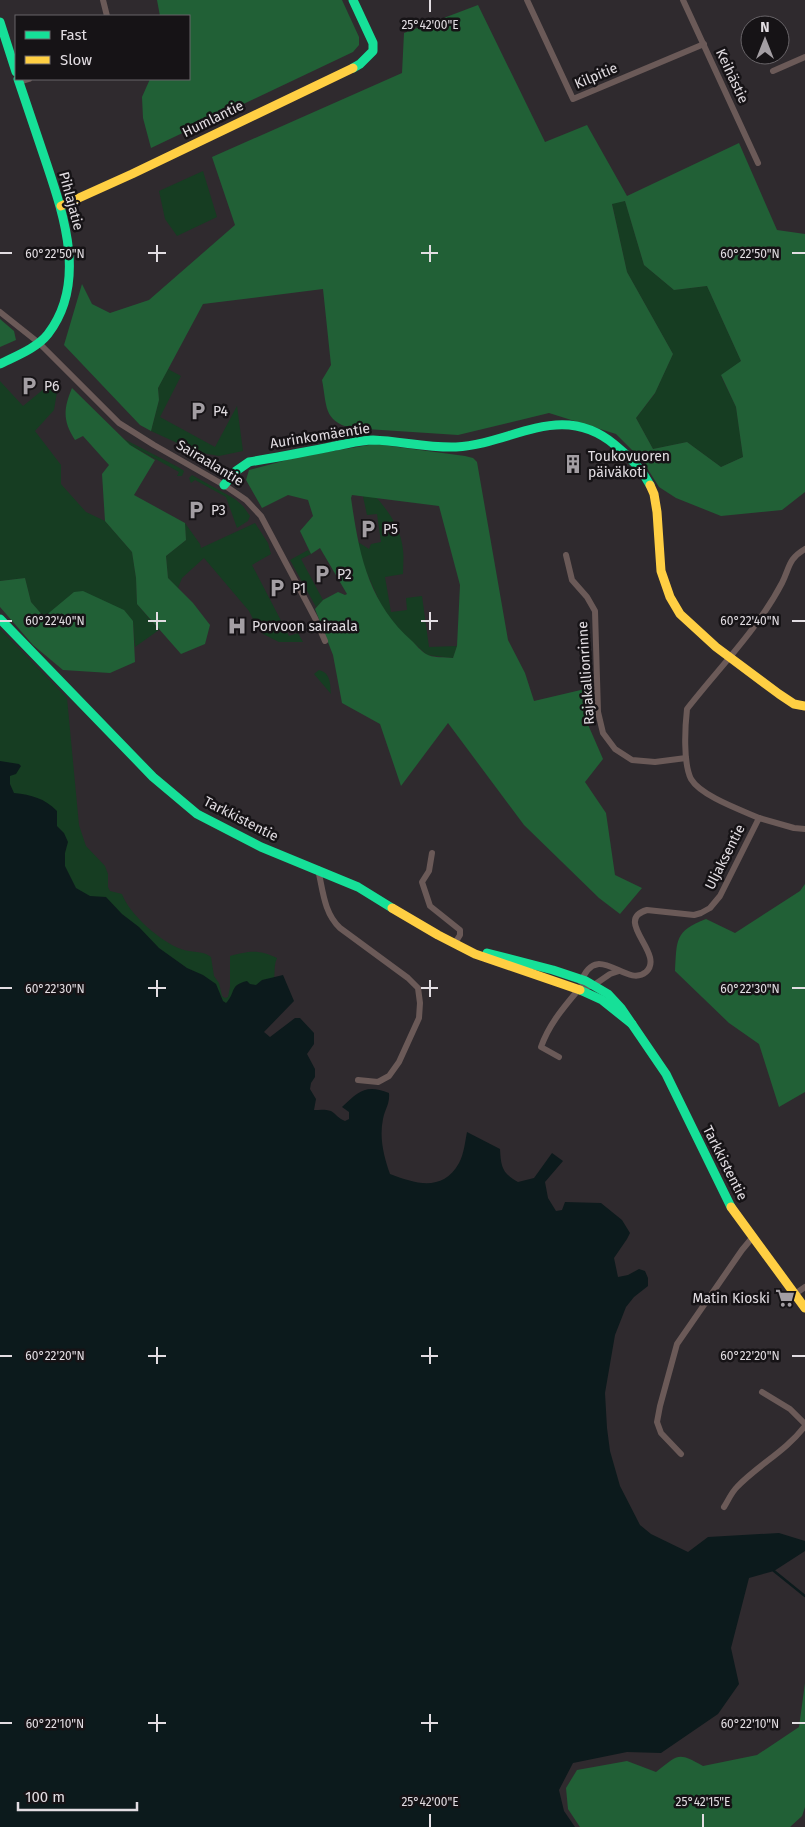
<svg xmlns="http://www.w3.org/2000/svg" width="805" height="1827" font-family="'Fira Sans',sans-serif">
<rect width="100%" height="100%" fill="#2f2a2e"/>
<g fill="#163d22">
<path d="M203,171l14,46 -40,19 -12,-17 -6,-28z"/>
<path d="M625,201l19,64 30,25 33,-4 34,75 -20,15 15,31 7,50 -22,10 -34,-25 -34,7 -17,-31 18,-23 19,-41 -46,-82 -15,-69z"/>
<path d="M168,369l13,7 -21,41 55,30 22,-41 6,45 -24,5 -22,-4 -46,-21 8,-31 -1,-12z"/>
<path d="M0,381l23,25 27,-22 7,8 -3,18 -19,21 26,34v19l25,28 19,9 27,31 4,26 1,26 22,26 -24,17 -2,-26 -89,-3 -13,-16 -6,-24 -25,3z"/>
<path d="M124,439l54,28 6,4 -2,5h-5l2,-4 -49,-27z"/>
<path d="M192,475l43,24 8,7 7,10 -2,5 -11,7 -11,-31 -31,-17 -4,3 -2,-5z"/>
<path d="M359,478c19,21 41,42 44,72 1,8 0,16 0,24l-18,3 6,35 16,-2 -1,-12 16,-2 7,51 28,-1 -4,12 -26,-3 -31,-28 -15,-22 -19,-43 -4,-20 11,7 2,-5 10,-2 -4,-28 -10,1z"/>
<path d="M185,523l15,21 1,4 54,-25 13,20 3,11 -19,11 37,71 9,-3 5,9h-24l-16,-8 -6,-7 -8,-16 -45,-53 -22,20 -4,10 -10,-10 -2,-22 20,-16z"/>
<path d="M308,550l3,4 -10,5 22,41 -7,7 -26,-47z"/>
<path d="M0,629l67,69 12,127 7,21 19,20 3,8v13l2,4 12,3c7,20 39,48 59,55 10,4 21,1 30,8l3,19 5,7 3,13 3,2 3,-1 2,-10v-31c19,-5 28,-7 47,2 -4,9 -1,16 -4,25l-273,321z"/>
<path d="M319,670c12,3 11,14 12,24l-17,-20z"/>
</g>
<g fill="#216036" fill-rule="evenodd">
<path d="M157,0h185l17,37v8l-6,7 -202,96 -8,-30 -1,-21 8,-18h39v-63h-29z"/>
<path d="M478,5l67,137 42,-17 40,71 112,-53 38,87 28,4v258l-23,18 -61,6 -45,-18 -17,-11 -17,-27 -26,-26 -67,-21 -91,22 -107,-7c-28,-7 -24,-23 -29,-48l9,-15 -8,-76 -120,15 -45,84 1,12 -8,31 -11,-6 -76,-80 18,-61 10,20 18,9 39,-13 86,-75 -23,-68 190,-84 2,-40zM625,201l19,64 30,25 33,-4 34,75 -20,14 15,32 7,50 -22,10 -34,-25 -34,7 -17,-31 19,-25 18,-39 -46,-82 -15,-68z"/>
<path d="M0,319l14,12 2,9 -16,7z"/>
<path d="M72,388l58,57 25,15 -21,35 51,28 1,17 -20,16 2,22 25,25 17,22 -5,19 -24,10 -44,-50 -1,-26 -4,-26 -27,-31 -3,-47 7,-9 -26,-29 -8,4c-12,-19 -12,-30 -3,-52z"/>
<path d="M375,444l90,12 8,2 4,4 31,178 17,33 9,28 51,-12 1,31 17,39 -18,23 21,31 9,62 27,13 -22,26 -21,-16 -75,-73 -76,-102 -47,63 -21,-62 -38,-21 -9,-48 -18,-46 8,-9 15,-8 7,3 2,-1 -27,-46 -9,6 -11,-23 13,-15 -5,-16 -20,-5 -26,13 -16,-28 3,-10 49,-13zM352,495l87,11 21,79 -3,61 -4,12c-8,-1 -21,0 -27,-4 -5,-3 -10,-9 -14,-13 -44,-39 -53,-87 -61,-143z"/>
<path d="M25,578l6,24 13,15 30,-25 9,-1 41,19 9,11 2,41 -25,11 -47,-3 -30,-25 -33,-38v-26z"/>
<path d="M805,884v208l-26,15 -20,-63 -30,-21 -54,-52c2,-30 -1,-40 31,-52l29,14 65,-42z"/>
<path d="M805,1683v124l-3,9 -12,11h-210l-12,-18 -2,-21 11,-18 50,-9 29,11c22,-17 21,-21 47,-6l54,-11 42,-28z"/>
</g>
<path fill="#0c1a1c" d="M0,761l19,3 2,2 -5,8 -6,2v8l4,9c18,2 30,5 43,18v15l7,7 4,9 -3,11v13l11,22 14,8 16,1 16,17 17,13 20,21 28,20 16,7 13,9 7,17 3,2c10,-10 3,-18 21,-22l3,3 6,1 6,-5 21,-5 11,26 -30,31 6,5 25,-19h5l14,15v11l-7,10 8,15v8l-4,6 -1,6 6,10 -2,11c5,0 11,-1 17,1 5,3 8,8 14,10l4,-2v-7l-7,-5c17,-16 24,-23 47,-14 1,11 -4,16 -6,26 -4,19 1,38 7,55 26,10 53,18 69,-11 5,-9 6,-21 8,-31l33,17c1,18 2,24 18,33l16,-4 18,-25 11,8 -18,21 3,16 8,13 6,-1 3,-8 36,1 21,17 8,13 -3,6 -13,19 4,19 10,-2 11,-6 6,2 3,7v8l-14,11 -8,10 -11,28 -10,58 2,35 3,23 10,35 20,39 11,9 37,18 20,-15 71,-4 26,8v10l-31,20 -25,7 -18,70 8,36 -21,30 -57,39 -34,-1 -54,11 -14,27 5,21 11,16h-575z"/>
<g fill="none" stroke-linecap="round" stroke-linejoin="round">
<path stroke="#0c1a1c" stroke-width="2.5" d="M774,1571l31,25"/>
<g stroke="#6b5a58" stroke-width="6">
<path d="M103,0l4,16"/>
<path d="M527,0l46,99 131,-55"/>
<path d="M683,0l75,163"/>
<path d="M773,71l32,-14"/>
<path d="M19,82l10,-3"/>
<path d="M0,312l39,31 80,80 35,22 70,40 22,15 15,16 54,102 10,23"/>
<path d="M566,555l6,25 15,17 8,14 3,101 5,21 12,16 17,11 23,2 31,-4"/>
<path d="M759,818c-18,-8 -58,-22 -68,-39 -8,-16 -6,-52 -4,-70 32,-41 71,-80 95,-126 8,-16 6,-24 23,-34"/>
<path d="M432,853l-3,18 -7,11 8,24 30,24v5l-5,8"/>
<path d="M318,869c5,22 6,44 22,59l68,50 10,10 2,15 -1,15 -20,44 -10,14 -11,6 -20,-2"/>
<path d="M581,982c16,-43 45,7 65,-10 20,-18 -34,-52 1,-62l47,5 7,-2 9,-5 10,-12 39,-78 35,10 11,1"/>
<path d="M579,989l15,-4 16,-11 9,-3"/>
<path d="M559,1057l-18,-10c8,-23 23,-40 38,-58"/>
<path d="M795,1294l10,-7"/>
<path d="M762,1392l28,17 15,15"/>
<path d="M681,1454l-20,-21 -4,-11 3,-16 17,-62 65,-94 10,-12"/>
<path d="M724,1507c4,-6 7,-14 13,-20 21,-22 49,-36 68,-61"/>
</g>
<g stroke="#16e098" stroke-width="9">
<path d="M0,22l16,50"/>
<path d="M353,68l7,-4 13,-13v-8l-20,-43"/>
<path d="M0,364c16,-8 37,-16 48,-30 40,-52 15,-121 -3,-175 -9,-27 -18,-53 -27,-80"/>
<path d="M224,485l12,-14 13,-9c29,-5 57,-10 86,-16 12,-2 26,-6 38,-6 28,1 54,8 83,7 57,-3 105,-47 159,-2 14,11 27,24 35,40"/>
<path d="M0,619l153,158 44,37 64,33 97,40 34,21"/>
<path d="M487,953l66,17 33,11 22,13 13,14 45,66 65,133"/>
<path d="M580,990l22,10 30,24"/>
</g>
<g stroke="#ffcf43" stroke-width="9">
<path d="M61,206l71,-32 221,-106"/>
<path d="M650,485l4,9 3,18 4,59 9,26 10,17 36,33 63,47 15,10 11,2"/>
<path d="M392,908l46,27 37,19 105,36"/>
<path d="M731,1207l74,101"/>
</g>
</g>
<path fill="none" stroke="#e2dde2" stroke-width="2" d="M430,0v12M157,245v17M430,245v17M0,253h12M148,253h18M421,253h17M792,253h13M157,612v18M430,612v18M0,621h12M148,621h18M421,621h17M792,621h13M157,980v17M430,980v17M0,988h12M148,988h18M421,988h17M792,988h13M157,1347v17M430,1347v17M0,1356h12M148,1356h18M421,1356h17M792,1356h13M157,1714v18M430,1714v18M0,1723h12M148,1723h18M421,1723h17M792,1723h13M430,1814v13M703,1814v13"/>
<defs>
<g id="parking-bare" transform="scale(1.5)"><path d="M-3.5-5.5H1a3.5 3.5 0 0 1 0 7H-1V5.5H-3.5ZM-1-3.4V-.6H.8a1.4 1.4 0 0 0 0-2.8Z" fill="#a39ea3" stroke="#161316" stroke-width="2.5" paint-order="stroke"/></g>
<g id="building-bare" transform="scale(1.5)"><path d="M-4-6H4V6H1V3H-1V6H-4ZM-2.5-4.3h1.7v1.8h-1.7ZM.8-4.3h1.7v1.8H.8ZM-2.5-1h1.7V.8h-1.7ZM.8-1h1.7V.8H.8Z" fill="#a39ea3" stroke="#161316" stroke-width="2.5" paint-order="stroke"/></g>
<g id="hospital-bare" transform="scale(1.5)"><path d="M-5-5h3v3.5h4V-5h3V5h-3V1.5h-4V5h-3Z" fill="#a39ea3" stroke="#161316" stroke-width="2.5" paint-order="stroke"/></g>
<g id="supermarket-bare" transform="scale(1.5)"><path d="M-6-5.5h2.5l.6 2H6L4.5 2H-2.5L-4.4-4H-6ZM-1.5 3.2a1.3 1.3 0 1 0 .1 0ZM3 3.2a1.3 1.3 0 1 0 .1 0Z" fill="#a39ea3" stroke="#161316" stroke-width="2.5" paint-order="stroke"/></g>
</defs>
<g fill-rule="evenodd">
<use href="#parking-bare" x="29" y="386"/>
<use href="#parking-bare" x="198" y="411"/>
<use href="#building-bare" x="573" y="464"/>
<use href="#parking-bare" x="196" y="510"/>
<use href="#parking-bare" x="368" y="529"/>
<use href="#parking-bare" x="322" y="574"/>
<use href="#parking-bare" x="277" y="588"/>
<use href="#hospital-bare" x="237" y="626"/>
<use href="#supermarket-bare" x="785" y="1298"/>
</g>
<g text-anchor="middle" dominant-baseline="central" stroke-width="5" stroke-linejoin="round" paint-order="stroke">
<g font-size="14" fill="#e2dde2" stroke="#161316">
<text transform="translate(596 76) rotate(-23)">Kilpitie</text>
<text transform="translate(732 76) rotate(65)">Keihästie</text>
<text transform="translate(213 119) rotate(-26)">Humlantie</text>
<text transform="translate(71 201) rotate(75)">Pihlajatie</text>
<text transform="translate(320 436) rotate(-9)">Aurinkomäentie</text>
<text transform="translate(210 463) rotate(31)">Sairaalantie</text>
<text transform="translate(586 673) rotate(-94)">Rajakallionrinne</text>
<text transform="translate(241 819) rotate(27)">Tarkkistentie</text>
<text transform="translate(725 857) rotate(-63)">Uljaksentie</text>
<text transform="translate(725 1163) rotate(63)">Tarkkistentie</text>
</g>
<g font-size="14" fill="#e2dde2" stroke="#161316" text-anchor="start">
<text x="44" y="386">P6</text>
<text x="213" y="411">P4</text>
<text x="588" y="456">Toukovuoren<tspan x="588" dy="16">päiväkoti</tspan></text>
<text x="211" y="510">P3</text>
<text x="383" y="529">P5</text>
<text x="337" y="574">P2</text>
<text x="292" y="588">P1</text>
<text x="252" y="626">Porvoon sairaala</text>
<text x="770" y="1298" text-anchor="end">Matin Kioski</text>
</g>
</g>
<g font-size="12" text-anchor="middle" fill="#e2dde2" stroke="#161316" stroke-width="5" stroke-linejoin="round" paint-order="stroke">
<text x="430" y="29">25°42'00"E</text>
<text x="55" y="258">60°22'50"N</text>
<text x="750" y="258">60°22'50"N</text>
<text x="55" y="625">60°22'40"N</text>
<text x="750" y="625">60°22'40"N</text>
<text x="55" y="993">60°22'30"N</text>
<text x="750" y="993">60°22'30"N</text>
<text x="55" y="1360">60°22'20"N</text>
<text x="750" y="1360">60°22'20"N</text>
<text x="55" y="1728">60°22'10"N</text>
<text x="750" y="1728">60°22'10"N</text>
<text x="430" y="1806">25°42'00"E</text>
<text x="703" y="1806">25°42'15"E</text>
</g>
<rect x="15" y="15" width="175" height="65" fill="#161316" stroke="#686468"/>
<rect x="25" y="31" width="25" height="8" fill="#16e098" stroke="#686468"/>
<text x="60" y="40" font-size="15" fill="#e2dde2">Fast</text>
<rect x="25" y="56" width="25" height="8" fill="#ffcf43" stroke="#686468"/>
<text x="60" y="65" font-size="15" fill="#e2dde2">Slow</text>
<g transform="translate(765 40)"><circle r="24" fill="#161316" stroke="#686468"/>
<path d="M0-4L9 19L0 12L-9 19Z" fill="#a39ea3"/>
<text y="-8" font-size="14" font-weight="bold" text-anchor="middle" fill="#e2dde2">N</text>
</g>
<path d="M18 1802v8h119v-8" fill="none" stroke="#e2dde2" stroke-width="2.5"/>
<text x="25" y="1802" font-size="15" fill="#e2dde2" stroke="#161316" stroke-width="4" paint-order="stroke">100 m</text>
</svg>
